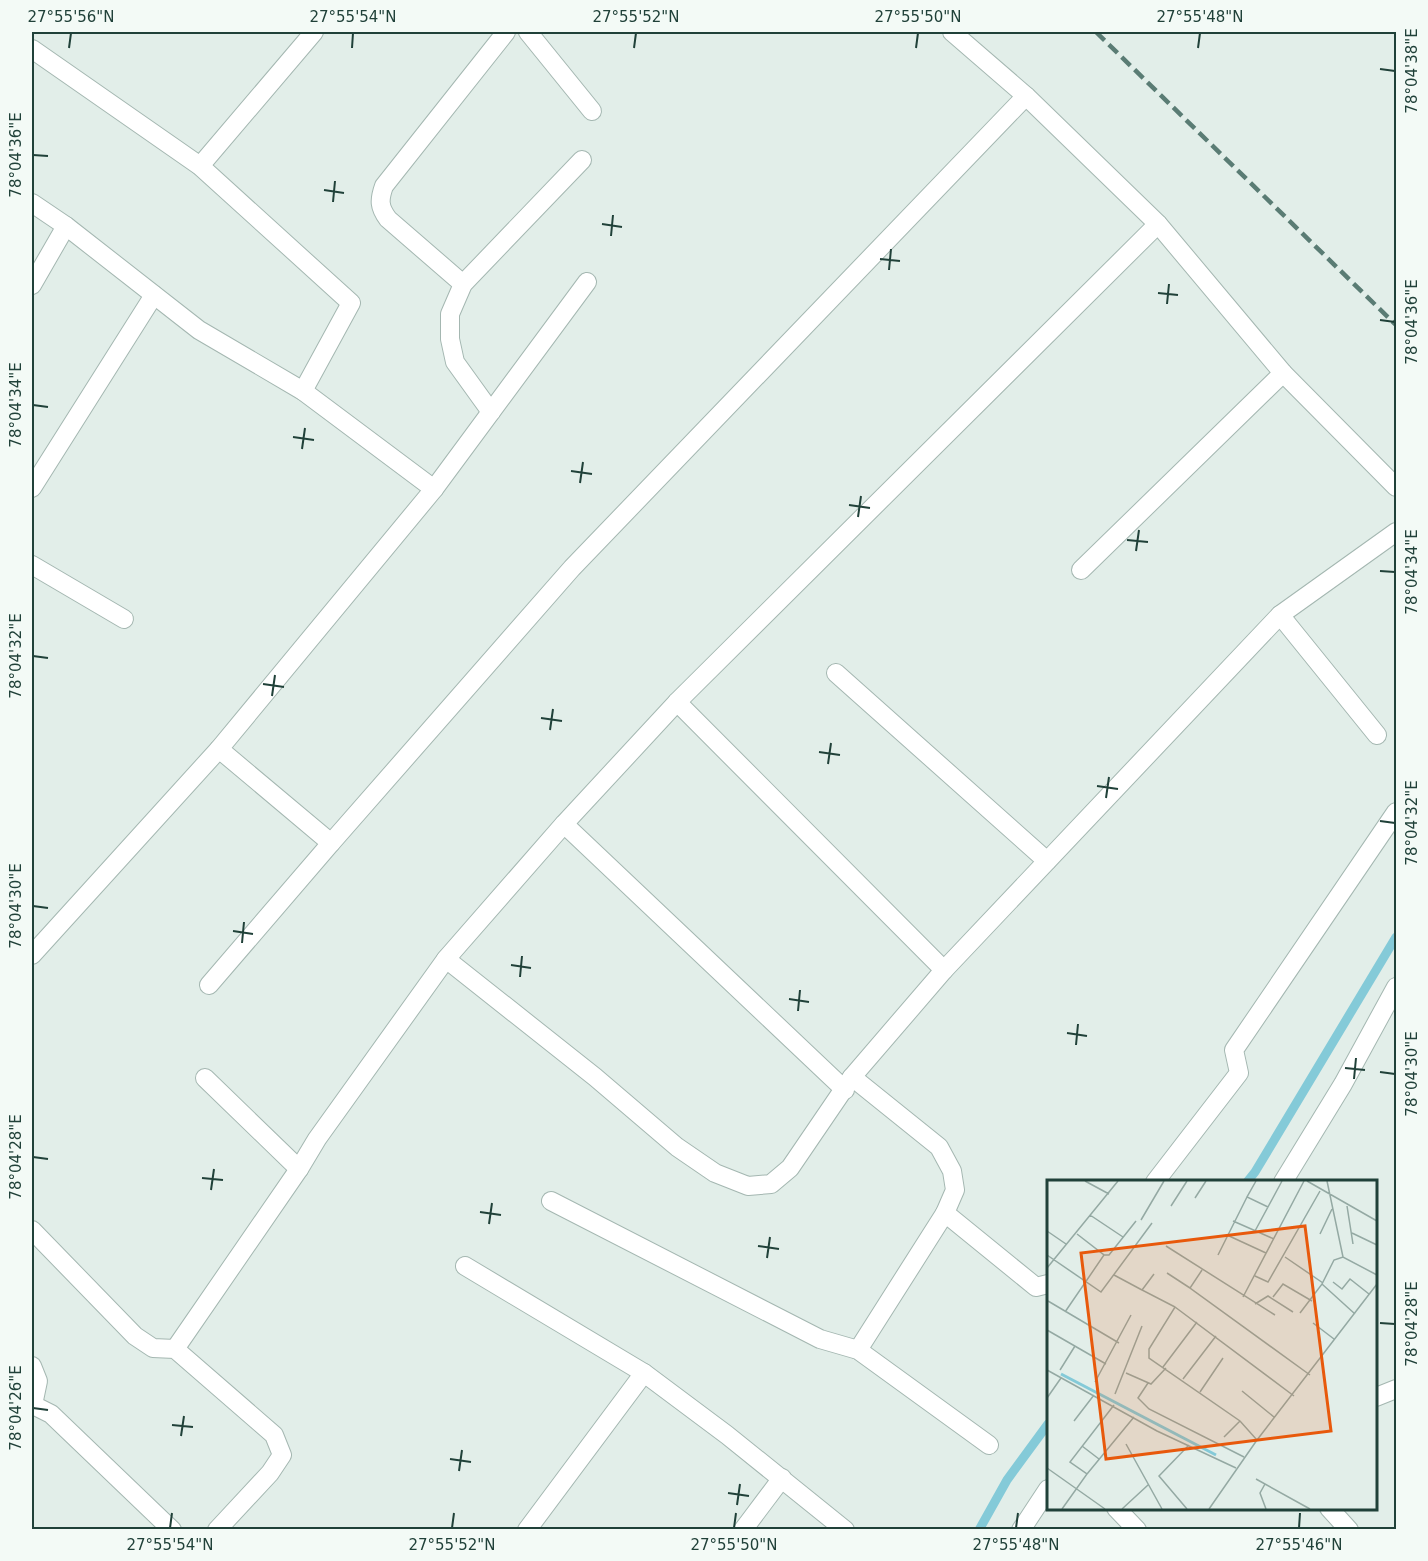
<svg xmlns="http://www.w3.org/2000/svg" width="1428" height="1561" font-family="'DejaVu Sans',sans-serif">
<rect width="100%" height="100%" fill="#e2eee9"/>
<g fill="none" stroke-linecap="round" stroke-linejoin="round">
<g stroke="#84cad8" stroke-width="9">
<path d="M1247,1182l8,-10 141,-235"/>
<path d="M979,1530l28,-50 41,-56"/>
</g>
<g stroke="#a4b7b1" stroke-width="20">
<g id="minor">
<path d="M528,32l64,79"/>
<path d="M952,32l74,64 132,128 125,149 113,114"/>
<path d="M32,49l168,117 151,137 -48,88"/>
<path d="M200,166l114,-134"/>
<path d="M32,203l34,23 133,104 104,61 131,98"/>
<path d="M1158,224l-481,478 -113,122 -118,135 149,118 82,70 38,26 33,13 23,-2 19,-16 62,-91 92,-107 336,-355 116,-83"/>
<path d="M463,284l-75,-65c-9,-12 -9,-19 -4,-33l122,-154"/>
<path d="M32,285l34,-59"/>
<path d="M491,412l-36,-50 -5,-23v-25l13,-30 119,-124"/>
<path d="M32,488l122,-193"/>
<path d="M32,565l92,54"/>
<path d="M1081,570l202,-197"/>
<path d="M1280,615l97,120"/>
<path d="M836,673l211,188"/>
<path d="M677,702l267,268"/>
<path d="M219,749l112,94 241,-275 454,-472"/>
<path d="M564,824l281,266"/>
<path d="M32,955l187,-206 215,-260 153,-207"/>
<path d="M209,985l122,-142"/>
<path d="M852,1077l87,70 13,24 3,19 -10,23 -87,137"/>
<path d="M205,1078l94,91 18,-30 129,-180"/>
<path d="M1155,1182l84,-109 -5,-23 162,-238"/>
<path d="M1283,1182l60,-98 53,-97"/>
<path d="M551,1201l269,138 38,11 131,95"/>
<path d="M945,1213l91,74 12,-3"/>
<path d="M32,1230l103,106 18,12 22,1 99,86 8,20 -12,18 -53,57"/>
<path d="M465,1266l179,107 83,62 118,95"/>
<path d="M175,1349l124,-180"/>
<path d="M32,1366l6,15 -5,24"/>
<path d="M1376,1397l20,-8"/>
<path d="M32,1405h1l18,9 121,116"/>
<path d="M1116,1508l21,22"/>
<path d="M1329,1508l20,22"/>
<path d="M527,1530l117,-157"/>
<path d="M743,1530l39,-52"/>
<path d="M1021,1530l27,-41"/>
</g>
</g>
<use href="#minor" stroke="#fff" stroke-width="18"/>
<path stroke="#5a7c74" stroke-width="4.5" stroke-dasharray="12 6" stroke-linecap="butt" d="M1096,32l300,293"/>
</g>
<path fill="none" stroke="#204139" stroke-width="2" d="M69,48l2,-15M352,48l1,-15M634,48l2,-15M916,48l2,-15M1198,48l2,-15M1380,69l15,2M33,155l15,1M324,190l20,3M333,202l2,-21M602,224l20,3M611,236l2,-21M880,259l20,2M889,270l2,-21M1158,293l20,2M1167,304l2,-20M1380,320l15,2M33,405l15,2M293,437l21,3M302,449l3,-21M571,471l21,3M580,483l3,-21M849,505l21,3M858,517l3,-21M1127,540l21,2M1136,551l3,-21M1380,571l15,1M33,656l15,2M263,684l21,3M272,696l3,-21M541,718l21,3M550,730l3,-21M819,752l21,3M828,764l3,-21M1097,786l21,3M1106,798l3,-21M1380,821l15,2M33,906l15,2M233,931l20,3M242,943l2,-21M511,965l20,3M520,977l2,-21M789,999l20,3M798,1011l2,-21M1067,1033l20,3M1076,1045l2,-21M1345,1068l20,2M1380,1072l15,2M1354,1079l2,-21M33,1157l15,2M202,1178l21,2M211,1190l3,-21M480,1212l21,3M489,1224l3,-21M758,1246l21,3M767,1258l3,-21M1380,1323l15,1M33,1408l15,2M172,1425l21,2M181,1436l3,-20M450,1459l21,3M459,1471l3,-21M728,1493l21,3M737,1505l3,-21M170,1528l2,-15M452,1528l2,-15M734,1528l2,-15M1016,1528l2,-15M1299,1528l1,-15"/>
<g transform="translate(1047 1180)">
<rect width="330" height="330" fill="#e2eee9"/>
<path fill="none" stroke="#84cad8" stroke-width="3" d="M14,194l155,81"/>
<path fill="none" stroke="#94a9a3" stroke-width="1.5" d="M38,1l24,13M209,1l-9,16 21,10M260,1l70,40M280,1l16,76M148,18l11,-17M124,26l16,-25M300,26l6,38M43,35l33,22M94,40l23,-39M186,41l41,18M0,51l19,13M208,51l27,-50M305,53l25,12M273,54l12,-25M180,55l39,18M119,66l109,69M0,75l54,37 51,-69M57,75h5l27,-34M171,75l29,-58M238,77l38,26M0,88l71,-87M155,90l-12,18 120,87M120,93l23,15M107,94l-12,16 33,17M67,95l28,15M208,96l13,6 52,-91M286,102l9,7 8,-10 19,15M275,104l12,-24 9,-3 34,18M196,117l61,-116M226,117l10,-13 29,17M1,121l71,42M208,124l13,-8 25,16M18,132l39,-57 -27,-21M253,133l22,-29 33,30M266,143l21,16M0,150l59,34M116,187l34,-45M0,190l110,61 79,37M13,190l15,-24M79,193l25,11 15,-16M136,199l33,-43M48,202l36,-67M101,203l-10,15 11,11 95,48M195,211l32,26M153,212l23,-34M68,214l27,-68M0,218l14,-20M27,241l20,-26M177,257l16,-16M210,260l120,-156M79,264l36,65M35,266l17,13M0,288l58,41M40,294l47,-57M209,299l54,30M218,304l-5,9 6,16M15,329l25,-35 -17,-12 44,-57M75,329l26,-24M140,329l-28,-33 30,-31M162,329l48,-69 -17,-19 -91,-63v-9l26,-42 119,89"/>
<path fill="#e8590c" fill-opacity="0.15" stroke="#e8590c" stroke-width="3" d="M258,46l26,205 -225,28 -25,-206z"/>
<rect width="330" height="330" fill="none" stroke="#204139" stroke-width="3"/>
</g>
<rect width="1428" height="1561" fill="none" stroke="#f3faf6" stroke-width="66"/>
<rect x="33" y="33" width="1362" height="1495" fill="none" stroke="#204139" stroke-width="2"/>
<g font-size="15" text-anchor="middle" fill="#204139">
<text x="71" y="22">27°55'56"N</text>
<text x="353" y="22">27°55'54"N</text>
<text x="636" y="22">27°55'52"N</text>
<text x="918" y="22">27°55'50"N</text>
<text x="1200" y="22">27°55'48"N</text>
<text transform="translate(1412 71) rotate(-90)" y="5">78°04'38"E</text>
<text transform="translate(16 155) rotate(-90)" y="5">78°04'36"E</text>
<text transform="translate(1412 322) rotate(-90)" y="5">78°04'36"E</text>
<text transform="translate(16 405) rotate(-90)" y="5">78°04'34"E</text>
<text transform="translate(1412 572) rotate(-90)" y="5">78°04'34"E</text>
<text transform="translate(16 656) rotate(-90)" y="5">78°04'32"E</text>
<text transform="translate(1412 823) rotate(-90)" y="5">78°04'32"E</text>
<text transform="translate(16 906) rotate(-90)" y="5">78°04'30"E</text>
<text transform="translate(1412 1074) rotate(-90)" y="5">78°04'30"E</text>
<text transform="translate(16 1157) rotate(-90)" y="5">78°04'28"E</text>
<text transform="translate(1412 1324) rotate(-90)" y="5">78°04'28"E</text>
<text transform="translate(16 1408) rotate(-90)" y="5">78°04'26"E</text>
<text x="170" y="1550">27°55'54"N</text>
<text x="452" y="1550">27°55'52"N</text>
<text x="734" y="1550">27°55'50"N</text>
<text x="1016" y="1550">27°55'48"N</text>
<text x="1299" y="1550">27°55'46"N</text>
</g>
</svg>
